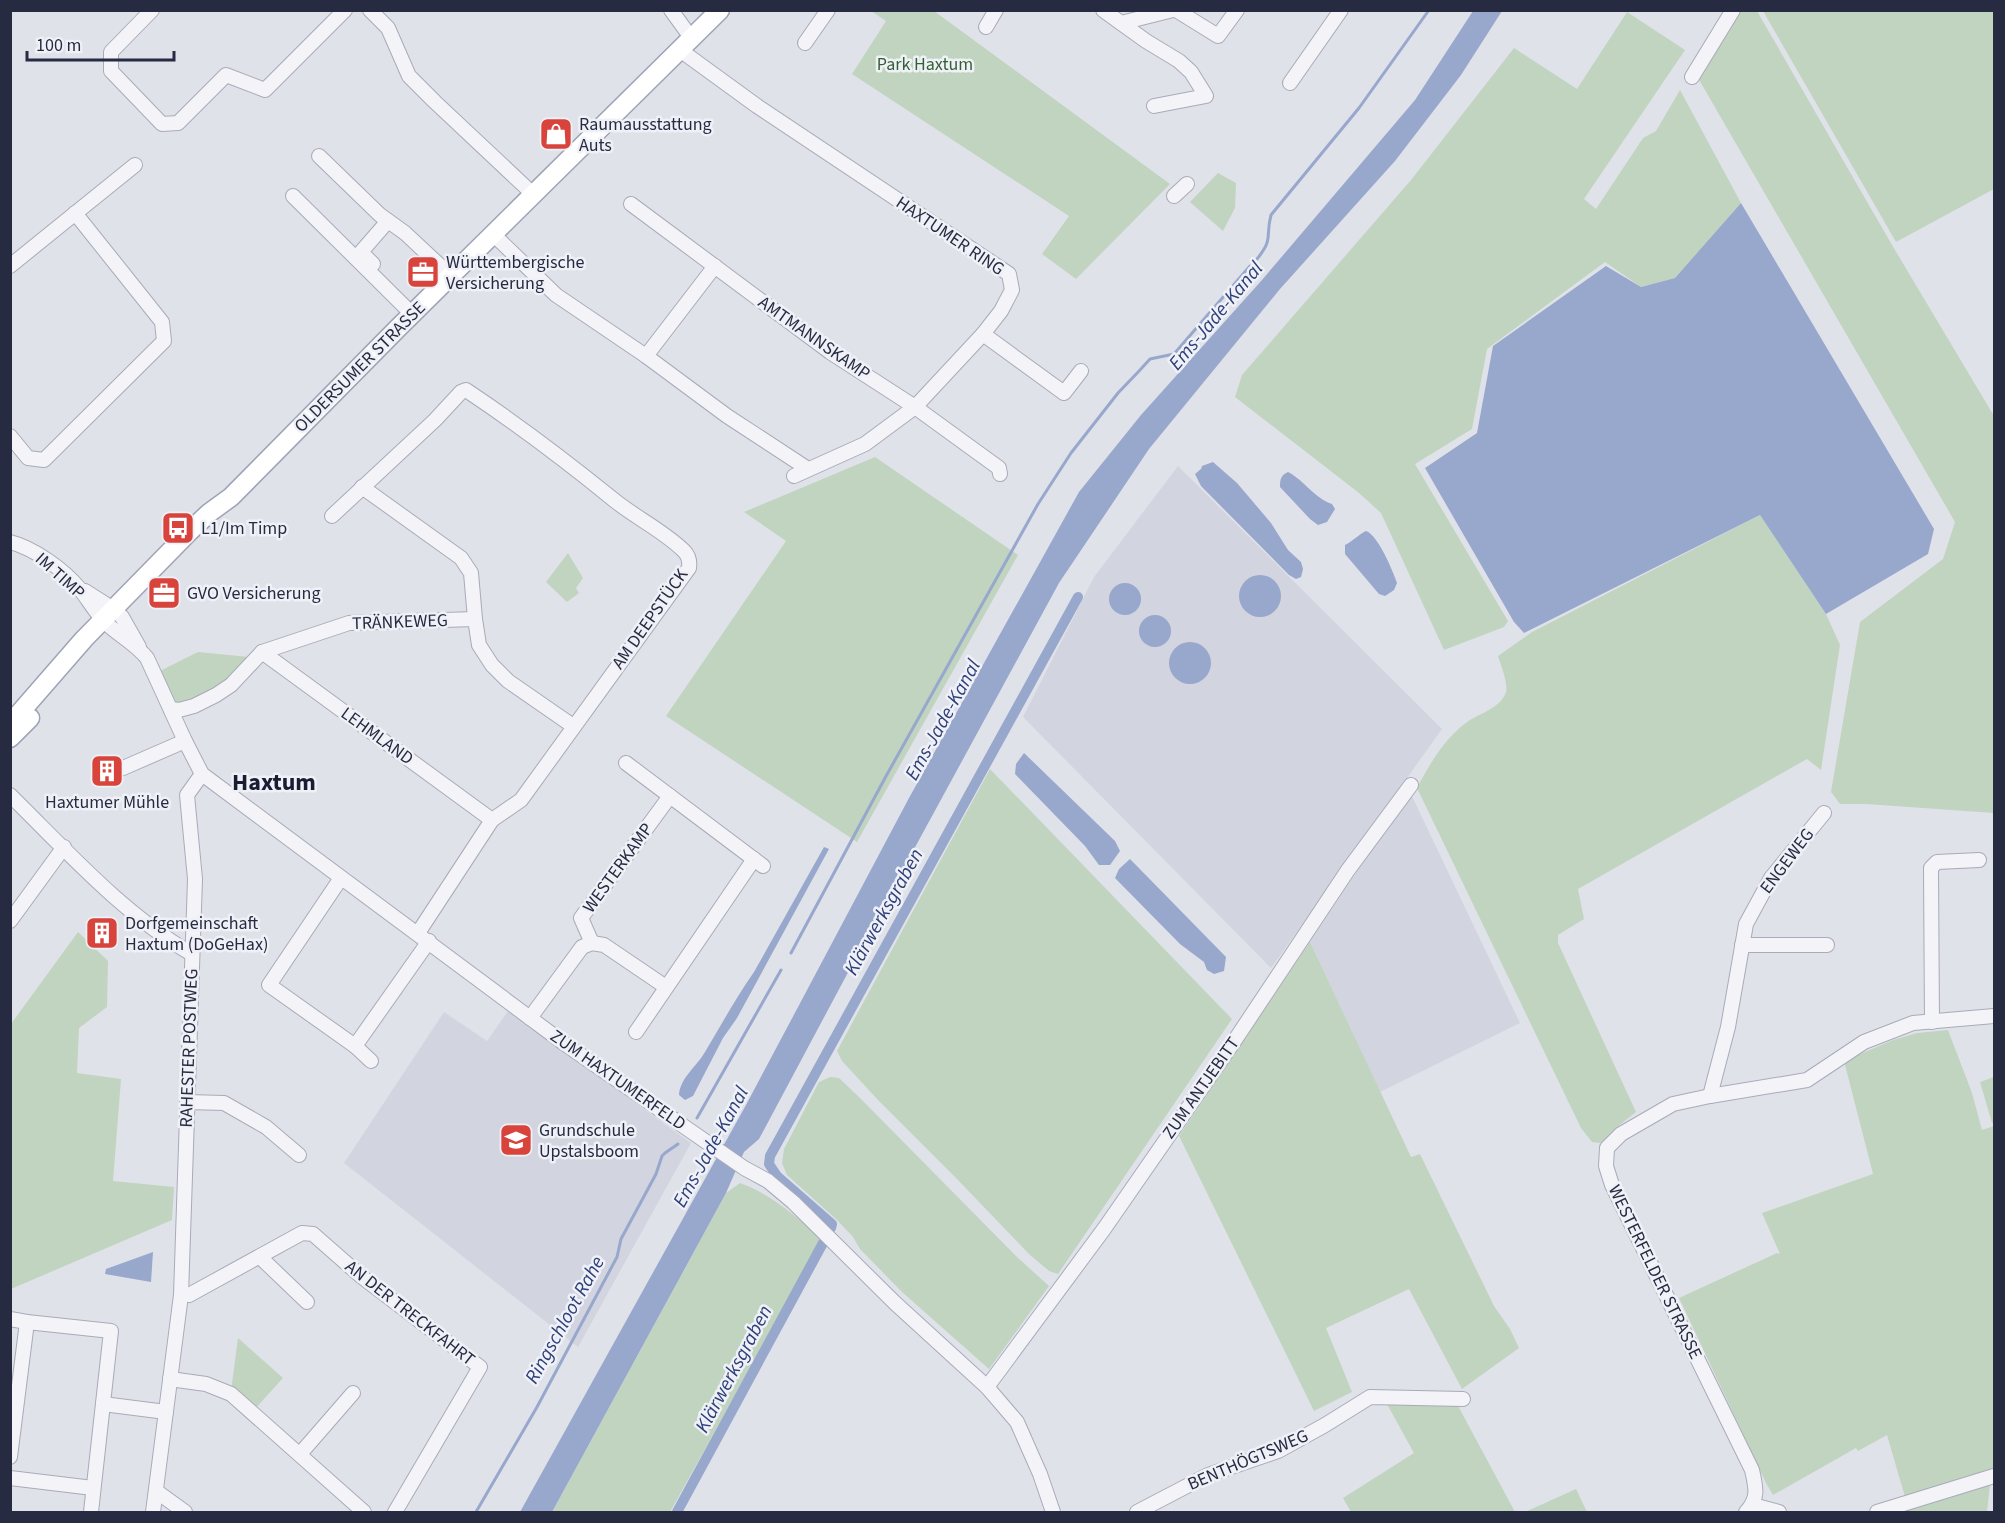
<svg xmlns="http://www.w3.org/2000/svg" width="2005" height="1523" font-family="'Source Sans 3',sans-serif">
<rect width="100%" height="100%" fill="#e0e2ea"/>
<g fill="#d2d4df">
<path d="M1178,466l264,263 -171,239 -248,-251 71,-140z"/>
<path d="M1410,792l110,231 -140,69 -70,-150z"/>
<path d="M508,1011l183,132 -113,204 -234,-184 100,-151 43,29z"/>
</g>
<g fill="#c1d4c0">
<path d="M871,11h63l236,173 -94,95 -34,-25 27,-38 -217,-142 34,-53z"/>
<path d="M1741,11h16l135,234 102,171v397l-128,-9h-26l-9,-12 29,-170 83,-63 12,-37 -257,-444z"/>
<path d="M1763,11h231v178l-98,53z"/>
<path d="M1627,12l58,38 -101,149 12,10 47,-71 13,-7 24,-41 61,113 -66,75 -34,9 -36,-25 -118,87 -15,80 -57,35 93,157 -4,6 -60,23 -63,-137 -22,-20 -124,-96 7,-22 169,-195 103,-132 63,41z"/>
<path d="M1218,173l18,10 -1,25 -12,23 -33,-29z"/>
<path d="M875,457l143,98 -161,287 -191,-126 120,-175 -42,-29z"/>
<path d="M1760,515l66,99 14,31 -19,125 -14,-11 -229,130 6,30 -26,16v8l78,169 -19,15 -16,16 -9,-1 -11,-14 -164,-340c13,-25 29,-52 53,-68 12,-7 31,-13 36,-28 2,-10 -5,-26 -8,-36l34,-24z"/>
<path d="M568,553l15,25 -7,10 3,5 -12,9 -21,-20z"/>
<path d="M198,652l51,5 -21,21 -21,17 -31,8 -16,-32z"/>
<path d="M990,769l242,250 -174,255 -9,-3 -19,-16 -75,-78 -77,-77 -36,-39 -5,-10z"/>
<path d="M78,932l30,29 -1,46 -28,21 -2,45 44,6 -8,102 61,6 -2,33 -161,69v-265z"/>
<path d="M1310,942l101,215 9,-3 74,152 16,23 9,19 -57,41 -53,-100 -83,39 26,64 -38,19 -135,-275z"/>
<path d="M1948,1030l24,63 10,37 12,-4v343l-89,28 -18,-62 -29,16 -2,-3 -83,47 -7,-12 -87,-185 98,-45 3,1 -18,-41 111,-39 -29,-113 49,-21 24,-7z"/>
<path d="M830,1077l9,1 21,20 157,159 32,29 -60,83 -87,-77 -42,-43 -7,-12 -16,-17 -50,-45 -5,-12 2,-14 35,-67z"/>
<path d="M1994,1077v45l-2,1 -12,-41z"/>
<path d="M740,1183c31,11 55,33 80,54l-1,7 -149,268h-118l174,-319z"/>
<path d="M238,1338l45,40 -29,32 -23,-19z"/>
<path d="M1387,1404h70l58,108h-164l-8,-14 71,-45z"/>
<path d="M1990,1484l-3,28h-78v-2z"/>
<path d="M1576,1489l11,23h-62z"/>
</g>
<g fill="#98a7cc">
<path d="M1473,11h29l-41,64 -66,86 -115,128 -131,160 -90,134 -152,279 -148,277 -15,13 -18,41 -174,319h-32l226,-407 163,-307 170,-306 62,-77 121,-135 153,-180z"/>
<path d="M1741,203l193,326 -6,25 -102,60 -66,-99 -236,118 -10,-11 -89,-154 52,-35 16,-87 113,-80 35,21 34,-9z"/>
<path d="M1213,462l24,21 34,40 17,27 13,12 2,7 -2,8 -5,2 -7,-4 -88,-89 -6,-12 6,-5 1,-3z"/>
<path d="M1288,472c16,8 26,26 44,32l3,5 -8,13 -9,3 -8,-6 -30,-32c0,-8 1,-12 8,-15z"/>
<path d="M1366,531c12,4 27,40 31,52l-3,7 -9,6 -6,-2 -34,-40v-9c8,-4 13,-10 21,-14z"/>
<circle cx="1260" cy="596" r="21"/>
<circle cx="1125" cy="599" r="16"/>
<circle cx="1155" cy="631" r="16"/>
<circle cx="1190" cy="663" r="21"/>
<path d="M1024,753l91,88 5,10 -10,14h-11l-14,-19 -70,-72 1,-10z"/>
<path d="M824,847l5,2 -92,169 -14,20 -30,58 -8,4 -6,-5c1,-17 18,-29 26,-43 16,-27 31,-54 49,-80z"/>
<path d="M1130,859l96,98 -2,14 -10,3 -7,-4 -3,-8 -24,-18 -65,-66 4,-9z"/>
<path d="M153,1252l-2,30 -46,-8 1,-5z"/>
</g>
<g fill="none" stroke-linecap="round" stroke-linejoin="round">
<g stroke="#98a7cc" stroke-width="3">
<path d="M1257,259c17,-21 8,-21 14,-44l88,-107 70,-98"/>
<path d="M791,953l94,-175 153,-274 33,-51 47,-60 22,-23 10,-11 24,-5 76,-88"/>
<path d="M697,1118l84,-148"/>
<path d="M476,1512l61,-105 80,-150 4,-18 35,-65 6,-18 3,-3 13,-9"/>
</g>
<g stroke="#98a7cc" stroke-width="10">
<path d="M831,1228l1,-4 -55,-48 -8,-12 1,-8 308,-559"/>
<path d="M677,1512l146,-269"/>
</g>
<g stroke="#a8abb8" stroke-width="16">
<g id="minor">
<path d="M152,10l-41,42v19l51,53 16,-1 48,-48 39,15 80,-80"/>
<path d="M370,10l18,18 21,48 26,26 99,93"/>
<path d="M671,10l21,29"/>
<path d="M1103,10l43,31 33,20 12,11 15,24 -52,10"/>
<path d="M1176,10l42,26 19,-26"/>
<path d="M1121,23l52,-13"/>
<path d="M986,27l10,-17"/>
<path d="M805,43l23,-33"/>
<path d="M680,50l77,56 252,168 3,16 -11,21 -18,23 -68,73 -50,37 -71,32"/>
<path d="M1692,77l41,-67"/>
<path d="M1290,83l51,-73"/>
<path d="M319,156l61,59 25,18 46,43"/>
<path d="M293,196l119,118"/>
<path d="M1174,196l13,-12"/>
<path d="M631,204l199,148 85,55 84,61 1,6"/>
<path d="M493,234l63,61 90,61 81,60 81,53"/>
<path d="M373,264l-12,-12 27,-31"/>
<path d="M10,266l125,-101"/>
<path d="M983,334l81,59 17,-22"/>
<path d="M646,356l69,-90"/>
<path d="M10,436l18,22 16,2 120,-119 -2,-19 -87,-109"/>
<path d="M362,487l99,71 10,15 4,46 4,26 13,20 16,16 65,45"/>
<path d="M332,516l103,-96 26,-28 5,-2c51,34 100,71 148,110 22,18 50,31 70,51 5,5 6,10 5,17l-168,232 -29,20 -74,113"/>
<path d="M10,542c24,6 54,28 69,46 9,11 16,24 26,34 13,13 30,21 42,36l38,83 17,33 363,270 179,124 24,13 25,21 102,101 92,84 30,35 23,52 13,38"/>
<path d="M85,591l28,18 9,8 17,30"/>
<path d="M262,652l230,168"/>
<path d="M171,709l8,1 15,-4 22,-11 15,-10 31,-33 87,-29 126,-4"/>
<path d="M626,763l137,103"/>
<path d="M123,768l62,-27"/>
<path d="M10,795c57,56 113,119 182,159"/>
<path d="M341,878l-72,107 86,61 74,-105"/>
<path d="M10,921l54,-74"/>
<path d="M592,943l-11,-25 89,-122"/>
<path d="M1742,945h85"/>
<path d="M530,1018l52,-71 10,-4 12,2 62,42"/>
<path d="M1932,1022l-1,-154 6,-6 42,-2"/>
<path d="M636,1032l118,-173"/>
<path d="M355,1046l16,15"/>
<path d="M1710,1096l18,-69 18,-103 25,-46 53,-65"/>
<path d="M187,1102l37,1 42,24 33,28"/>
<path d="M260,1257l47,45"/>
<path d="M181,1295h8l113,-62 11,1 49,43 118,90 -85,145"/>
<path d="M10,1319l17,3"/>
<path d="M170,1379l36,5 25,10 133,118"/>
<path d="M987,1387l117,-158 129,-186 115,-173 63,-85"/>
<path d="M103,1404l63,8"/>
<path d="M300,1454l53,-61"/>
<path d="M10,1457l17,-135 84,9 -20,181"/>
<path d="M10,1478l83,10"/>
<path d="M156,1491l29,21"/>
<path d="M1753,1505l26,7"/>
<path d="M153,1512l28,-217 14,-416 -8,-84 15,-21"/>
<path d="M1137,1512l71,-37 70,-24 47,-26 45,-28 93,2"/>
<path d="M1746,1512c13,-14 10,-24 6,-42l-140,-285 -6,-19 1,-18 14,-14 52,-30 37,-8 97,-16 57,-38 49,-19 81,-7"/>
<path d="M1877,1512l117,-36"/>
</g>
</g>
<g stroke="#9ea3b6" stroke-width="21">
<g id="major">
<path d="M10,724l74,-85 107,-109 18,-17 22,-16 168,-170 321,-317"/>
<path d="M10,738l20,-20"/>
</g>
</g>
<use href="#minor" stroke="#f3f3f8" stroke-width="14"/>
<use href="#major" stroke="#fff" stroke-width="18"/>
</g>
<defs>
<g id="shop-square" transform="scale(1.725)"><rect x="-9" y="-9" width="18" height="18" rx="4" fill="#d8443c" stroke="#eff1f7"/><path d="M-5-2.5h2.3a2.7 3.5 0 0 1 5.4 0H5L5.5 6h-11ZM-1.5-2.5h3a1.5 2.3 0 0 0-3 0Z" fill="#fff"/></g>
<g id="office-square" transform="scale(1.725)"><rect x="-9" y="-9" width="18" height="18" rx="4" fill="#d8443c" stroke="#eff1f7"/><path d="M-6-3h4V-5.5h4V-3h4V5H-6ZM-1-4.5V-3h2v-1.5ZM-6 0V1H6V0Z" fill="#fff"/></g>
<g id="bus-square" transform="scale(1.725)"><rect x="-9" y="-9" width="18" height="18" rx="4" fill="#d8443c" stroke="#eff1f7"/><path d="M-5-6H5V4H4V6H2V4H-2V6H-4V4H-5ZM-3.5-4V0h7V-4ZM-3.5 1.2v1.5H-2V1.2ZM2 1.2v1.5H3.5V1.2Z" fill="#fff"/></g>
<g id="building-square" transform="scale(1.725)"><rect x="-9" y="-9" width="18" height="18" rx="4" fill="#d8443c" stroke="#eff1f7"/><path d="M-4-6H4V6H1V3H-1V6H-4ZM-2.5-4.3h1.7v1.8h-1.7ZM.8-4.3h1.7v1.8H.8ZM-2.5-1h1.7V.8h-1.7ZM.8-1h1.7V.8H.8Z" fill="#fff"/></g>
<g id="school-square" transform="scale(1.725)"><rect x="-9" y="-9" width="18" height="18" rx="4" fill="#d8443c" stroke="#eff1f7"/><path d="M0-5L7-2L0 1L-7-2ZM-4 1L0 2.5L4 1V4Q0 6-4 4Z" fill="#fff"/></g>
</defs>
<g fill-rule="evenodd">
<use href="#shop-square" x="556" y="134"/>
<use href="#office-square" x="423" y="272"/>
<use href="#bus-square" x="178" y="528"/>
<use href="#office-square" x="164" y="593"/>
<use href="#building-square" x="107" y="771"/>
<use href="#building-square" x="102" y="933"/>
<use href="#school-square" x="516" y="1140"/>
</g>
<g text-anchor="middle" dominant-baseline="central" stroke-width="5" stroke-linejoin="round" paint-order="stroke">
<g font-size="18" fill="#335f34" stroke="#eff1f7">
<text x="925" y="64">Park Haxtum</text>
</g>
<g font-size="18" fill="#272b42" stroke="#eff1f7" text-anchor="start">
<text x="579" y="124">Raumausstattung<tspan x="579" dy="21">Auts</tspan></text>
<text x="446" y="262">Württembergische<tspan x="446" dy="21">Versicherung</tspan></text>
<text x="201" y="528">L1/Im Timp</text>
<text x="187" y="593">GVO Versicherung</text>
<text x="107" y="802" text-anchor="middle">Haxtumer Mühle</text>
<text x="125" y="923">Dorfgemeinschaft<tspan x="125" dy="21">Haxtum (DoGeHax)</tspan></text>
<text x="539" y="1130">Grundschule<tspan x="539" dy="21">Upstalsboom</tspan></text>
</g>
<g font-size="18" fill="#272b42" stroke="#eff1f7">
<text transform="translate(950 236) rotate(34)">HAXTUMER RING</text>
<text transform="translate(814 338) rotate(35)">AMTMANNSKAMP</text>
<text transform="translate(360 367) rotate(-45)">OLDERSUMER STRASSE</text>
<text transform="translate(60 576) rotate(42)">IM TIMP</text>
<text transform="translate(650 619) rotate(-55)">AM DEEPSTÜCK</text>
<text transform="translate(400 622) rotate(-2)">TRÄNKEWEG</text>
<text transform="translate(377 736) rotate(36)">LEHMLAND</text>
<text transform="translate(1787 861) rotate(-53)">ENGEWEG</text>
<text transform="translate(618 868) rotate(-54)">WESTERKAMP</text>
<text transform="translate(189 1048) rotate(-88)">RAHESTER POSTWEG</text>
<text transform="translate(618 1080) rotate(35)">ZUM HAXTUMERFELD</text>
<text transform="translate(1201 1088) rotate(-55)">ZUM ANTJEBITT</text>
<text transform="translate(1655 1272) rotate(64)">WESTERFELDER STRASSE</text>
<text transform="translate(410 1313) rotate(38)">AN DER TRECKFAHRT</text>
<text transform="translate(1248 1460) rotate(-23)">BENTHÖGTSWEG</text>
</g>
<g font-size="20" font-style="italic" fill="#2e4079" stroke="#eff1f7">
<text transform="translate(1216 316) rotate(-50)">Ems-Jade-Kanal</text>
<text transform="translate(943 720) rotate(-61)">Ems-Jade-Kanal</text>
<text transform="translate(884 912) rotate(-61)">Klärwerksgraben</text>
<text transform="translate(711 1147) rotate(-61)">Ems-Jade-Kanal</text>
<text transform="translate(565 1320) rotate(-61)">Ringschloot Rahe</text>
<text transform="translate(734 1369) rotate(-62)">Klärwerksgraben</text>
</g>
<g font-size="24" font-weight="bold" fill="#191d33" stroke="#eff1f7">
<text x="274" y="782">Haxtum</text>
</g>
</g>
<rect width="2005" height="1523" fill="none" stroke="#272b42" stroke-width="24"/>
<path d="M27 51v9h147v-9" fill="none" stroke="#272b42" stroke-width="3"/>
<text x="36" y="51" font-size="18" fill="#272b42" stroke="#eff1f7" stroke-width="4.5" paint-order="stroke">100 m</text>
</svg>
